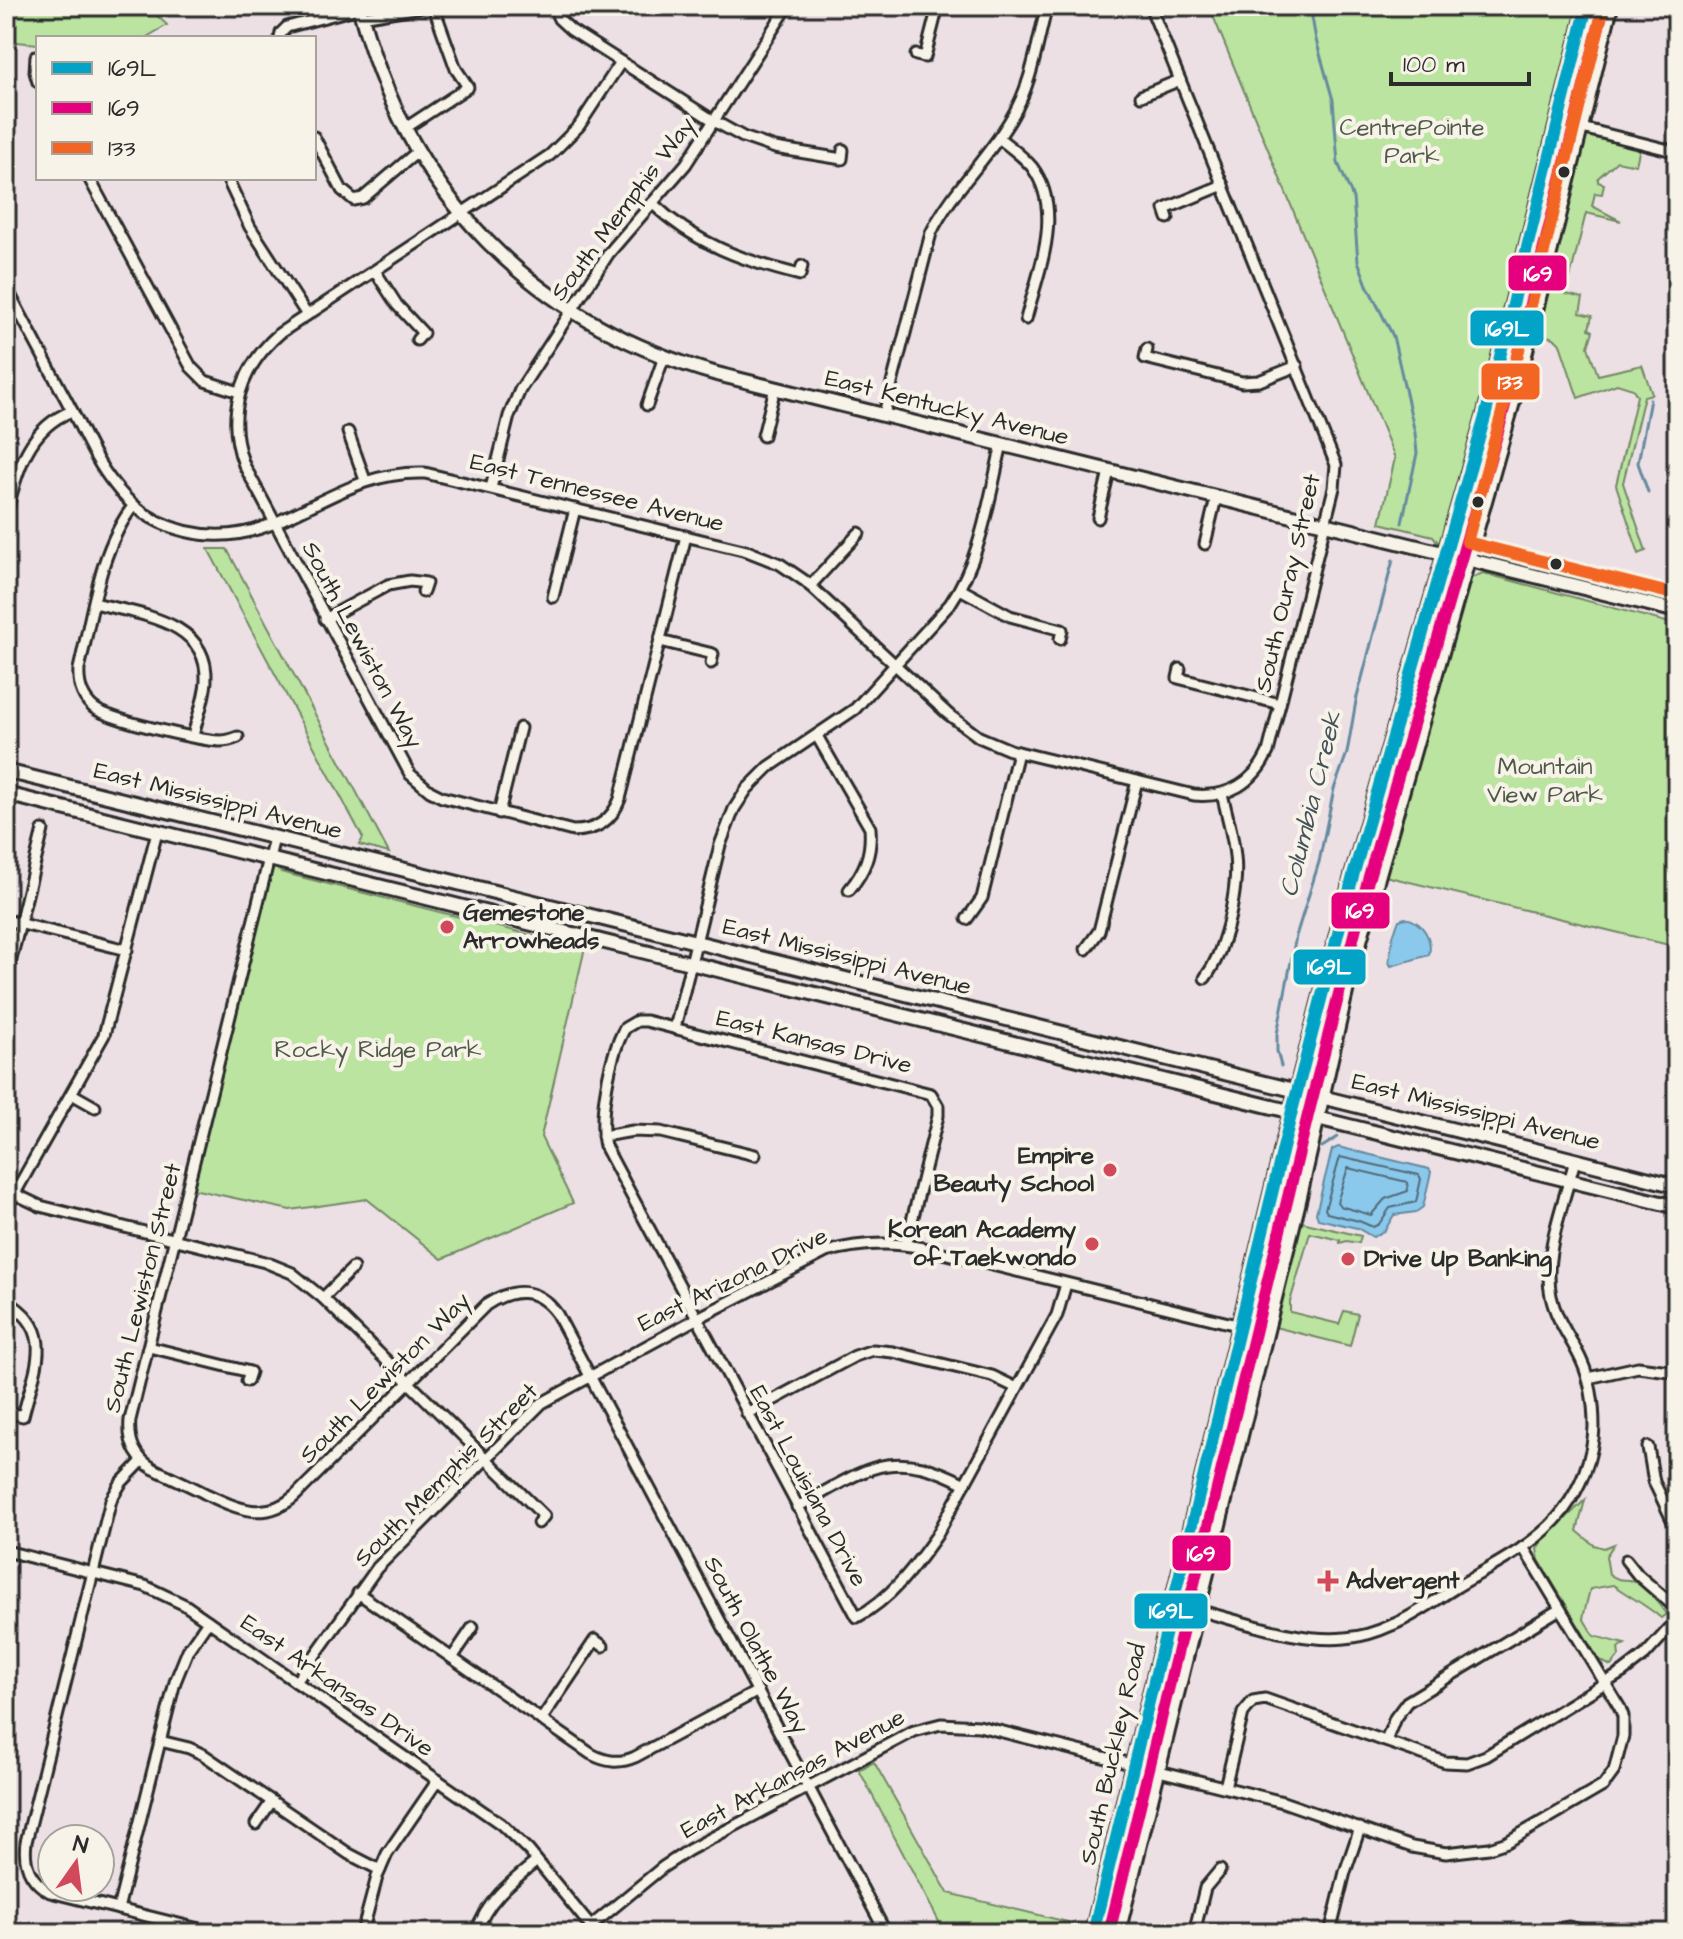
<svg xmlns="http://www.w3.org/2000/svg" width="1683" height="1939" font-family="'Architects Daughter',sans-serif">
<rect width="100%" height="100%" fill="#ece0e5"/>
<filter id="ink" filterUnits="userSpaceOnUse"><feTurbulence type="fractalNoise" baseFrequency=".0125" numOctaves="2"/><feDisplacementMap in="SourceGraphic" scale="16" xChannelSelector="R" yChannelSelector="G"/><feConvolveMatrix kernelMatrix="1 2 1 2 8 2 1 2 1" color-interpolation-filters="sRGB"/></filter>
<g filter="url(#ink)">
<g fill="#bbe4a0" stroke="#738866" stroke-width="2">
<path d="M6,6h141l20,19 -22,13h-107v6l-32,-3z"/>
<path d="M1209,6h378l-140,548 -14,-18 -53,-13 15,-65z"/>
<path d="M1581,127l60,16 -5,22 -19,-4 -19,17v4l6,2 -2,10 -7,-1 -3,13 29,15 -35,-8 -20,81 17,4 -3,15 12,3 -3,13 4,2 -5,16 10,28 44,-10 10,29 -8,2 -21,87 23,68 -7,3 -23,-69 21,-89 -4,-7 -16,-5 -39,14 -18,-54 -6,-6 -24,-6z"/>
<path d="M208,549h19l162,304 -30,-8 4,-7z"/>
<path d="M1483,573l194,52v322l-292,-71 21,-84 65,-214z"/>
<path d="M268,860l13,12 301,76 5,-9 -46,198 32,66 -131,56 -75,-60 -77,11 -102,-22z"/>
<path d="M1293,1220l68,16 -2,7 -12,-2 -7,2v-3l-30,-7 -20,69v10l49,12 5,-13 14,3 -8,32 -83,-21z"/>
<path d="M1585,1500l-8,31 17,14 10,3 10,-4 -8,12 3,18c13,9 13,4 24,7 11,2 28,26 33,33l-5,4c-15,-13 -31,-21 -48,-33l-23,4 -7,29 11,18 31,8 -7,4 1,8 -8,10 -12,-6 -60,-100 -2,-11 4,-7z"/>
<path d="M874,1762l74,131 136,33 -2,7h-137l-86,-163z"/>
</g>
<g fill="#8bc9ec" stroke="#658a9f" stroke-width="2">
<path d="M1405,918c17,3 28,20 24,37l-38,11 -2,-4 4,-26 6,-16z"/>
<path d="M1338,1147l91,22 2,3 -8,35 -7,5 -22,3 -9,15 -12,7 -16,-9 -39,-9 -2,-6 16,-63z"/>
</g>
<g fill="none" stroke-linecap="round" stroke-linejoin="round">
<g stroke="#516a78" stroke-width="2">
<path d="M1340,1157l79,18 2,4 -5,23 -26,6 -11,16 -6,3 -14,-6 -32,-8 -2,-4z"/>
<path d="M1348,1168l59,14 1,9 -23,8 -14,16 -31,-9 -3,-4z"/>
</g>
<g stroke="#658a9f" stroke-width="3">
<path d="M1310,6l6,34 17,60 5,63 15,35 5,63 9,24 26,51 22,97 2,20 -15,70"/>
<path d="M1648,492l-10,-29 12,-64"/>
<path d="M1281,1066l-4,-15v-17l19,-98 23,-74 15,-73 13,-36 9,-52 37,-141"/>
<path d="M1322,1147l16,-10"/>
</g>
<g stroke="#2b2b2b" stroke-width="15">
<g id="street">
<path d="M553,6l6,13 12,11 143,91 29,16 32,11 67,11 1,-9"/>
<path d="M361,17l66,-11 7,2 22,61 12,18 -64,42"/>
<path d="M280,38l1,-5 6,-6 72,-19"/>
<path d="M916,55l9,2 13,-51"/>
<path d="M36,56l-1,16 3,10"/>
<path d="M621,62l-42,64 -29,29 -270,178c-40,35 -55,82 -36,132l166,309 20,17 12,6 131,34c24,0 39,-11 47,-32l66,-263"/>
<path d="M1141,96l39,-16"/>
<path d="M1558,122l119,30"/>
<path d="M314,137l28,53 12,10 9,-2 54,-46"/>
<path d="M999,138c11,9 24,18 33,29 33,45 6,104 -6,152"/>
<path d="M89,178l102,189 14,14 34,11"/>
<path d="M227,178l23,49 57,88"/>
<path d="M652,203c43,41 92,58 148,72l2,-9"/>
<path d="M1168,218l-3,-9 58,-24"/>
<path d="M375,271l22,34 26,28 -6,7"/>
<path d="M6,287c21,40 42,79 63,118 14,26 26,56 45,79 37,50 102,63 158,40 53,-22 92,-53 153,-51l322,78 33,13 25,17 143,133 31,23 31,13 184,45c34,3 60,-12 74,-43l66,-264 2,-23 -186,-459"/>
<path d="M1147,349l-2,9 97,24 17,-1 38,-15"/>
<path d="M647,405l17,-48"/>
<path d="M884,414l47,-181c21,-43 58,-75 81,-116 20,-33 25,-74 35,-111"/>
<path d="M348,432l17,48"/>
<path d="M763,436l12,-48"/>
<path d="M491,488l18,-72 11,-26 89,-137 77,-89 102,-158"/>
<path d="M134,505c-35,44 -42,111 -55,164 -1,15 3,29 15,39 16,12 104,32 126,33 7,0 11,-1 18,-4"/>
<path d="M6,515c11,-43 21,-87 66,-104"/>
<path d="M1098,518l11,-47"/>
<path d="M1205,544l11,-46"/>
<path d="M810,586l49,-53"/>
<path d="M960,589l50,27 52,14 -2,9"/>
<path d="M553,597l22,-88"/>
<path d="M95,603c44,12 114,17 111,78 -1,18 -9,37 -13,55"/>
<path d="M325,619l63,-34 22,-4 16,2 -3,9"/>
<path d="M660,641l53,13 -2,9"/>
<path d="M1180,669l-2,9 102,26"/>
<path d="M817,736l53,92c2,25 -5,43 -21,62"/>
<path d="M499,813l21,-85"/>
<path d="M274,838l-144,582c-2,22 5,38 24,49 17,8 35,16 52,25 32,15 59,28 89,2l191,-191c26,-17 51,-19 71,9l329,619"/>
<path d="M967,919l15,-21 36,-146"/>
<path d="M6,920l121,30"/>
<path d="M1086,949l13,-18 38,-150"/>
<path d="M1205,978c12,-16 16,-30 22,-50 15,-59 9,-77 -5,-134"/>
<path d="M6,980l37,-150"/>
<path d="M675,1028l45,-183 14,-36 13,-20 22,-22 86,-58 95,-105c32,-47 39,-106 52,-160"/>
<path d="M72,1094l23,13"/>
<path d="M603,1136l30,-5 28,1 94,23"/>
<path d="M15,1194l25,12 225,56 27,11 31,25 221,218 -6,7"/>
<path d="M6,1209l98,-174 53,-203"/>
<path d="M906,1245l32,-129v-10l-7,-12 -285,-73h-9l-12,7c-15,26 -27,89 -20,118l252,471c33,-17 59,-52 80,-82l120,-220 9,-31"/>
<path d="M323,1298l30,-30"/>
<path d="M6,1301c52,30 28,68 17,115l-9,-2"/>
<path d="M149,1347l101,25 -3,9"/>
<path d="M1588,1378l50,-11 39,5"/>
<path d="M747,1414l108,-58 18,-6 20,2 99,24 25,12"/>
<path d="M1648,1447l6,35 23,48"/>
<path d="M142,1461l-21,22 -10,17 -85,342c-3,23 4,39 24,50l165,41"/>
<path d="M797,1507c67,-36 92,-63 168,-23"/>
<path d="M6,1551l139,35 40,19 316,219 28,27 67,82"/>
<path d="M1626,1560l12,15 39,34"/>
<path d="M358,1593l233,161c15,8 28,10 44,3l123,-66"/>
<path d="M1197,1610c45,11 103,33 148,28 17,-1 32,-6 47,-13 22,-9 42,-24 63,-37 36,-22 81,-42 108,-77 18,-24 30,-54 31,-84 0,-22 -3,-45 -12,-65 -10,-23 -26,-41 -31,-66 -9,-41 14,-96 24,-136"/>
<path d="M452,1658l21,-31"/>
<path d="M296,1682l81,-114 165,-165 154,-84 130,-67c33,-9 63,-11 97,-4l318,78 23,14"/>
<path d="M541,1720l54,-80 8,6"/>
<path d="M160,1741l29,7 15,7 145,99 31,16"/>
<path d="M1386,1741l9,-23 12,-16 153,-93"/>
<path d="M1225,1787l18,-74 10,-12 12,-2 180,63 22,1 19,-7 137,-84 22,-17 32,-35"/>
<path d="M256,1824l16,-23"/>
<path d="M118,1909l57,-227 13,-32 20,-29"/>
<path d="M591,1926l72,-59 26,-17 225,-119 27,-7 38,2 304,76 129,45 34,6 43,-5 18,-6 96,-56 11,-15 9,-35v-20l-3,-8 -97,-161"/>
<path d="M362,1933l15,-56 10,-23 51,-74"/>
<path d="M476,1933c11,-33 35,-51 61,-72"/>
<path d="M1194,1933l11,-45 15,-18"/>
<path d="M1330,1933l15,-61 15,-44"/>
<path d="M1534,1933l35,-6 27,6"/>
</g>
</g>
<g stroke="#2b2b2b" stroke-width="18">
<g id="secondary">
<path d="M359,6c47,186 173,316 358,368l960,237"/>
<path d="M6,771c557,139 1115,273 1671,415"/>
<path d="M6,794l1671,413"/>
</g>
</g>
<g stroke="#2b2b2b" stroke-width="20">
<g id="primary">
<path d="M1244,1334l1,59"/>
<path d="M1150,1711l6,51"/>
<path d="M1134,1775l4,51"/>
<path d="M1093,1933l199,-822 61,-235 132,-459 102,-411"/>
<path d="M1117,1933l180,-728 50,-222 167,-588 96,-389"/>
</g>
</g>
<use href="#street" stroke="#f7f3e8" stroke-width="9"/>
<use href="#secondary" stroke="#f7f3e8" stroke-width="12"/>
<use href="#primary" stroke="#f7f3e8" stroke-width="14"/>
<g stroke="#f7f3e8" stroke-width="18">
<path id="bus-1" d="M1093,1933l199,-822 61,-235 132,-459 102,-411"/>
</g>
<g stroke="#f7f3e8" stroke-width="18">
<path id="bus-2" d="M1109,1933l199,-818 60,-235 133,-459 102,-411"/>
</g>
<g stroke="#f7f3e8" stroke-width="18">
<path id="bus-3" d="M1603,10l-72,295 -64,237 210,53"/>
</g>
<use href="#bus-1" stroke="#02a3c6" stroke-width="12"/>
<use href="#bus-2" stroke="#e5007d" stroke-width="12"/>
<use href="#bus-3" stroke="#f26522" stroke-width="12"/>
</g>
</g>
<g fill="#2b2b2b" stroke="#f7f3e8" stroke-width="3">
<circle cx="1564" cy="172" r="7"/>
<circle cx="1478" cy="502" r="7"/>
<circle cx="1556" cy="564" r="7"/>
</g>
<g fill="#d1495b" stroke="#f7f3e8" stroke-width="3">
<circle cx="447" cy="927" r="8"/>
<circle cx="1110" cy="1170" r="8"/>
<circle cx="1092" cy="1244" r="8"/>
<circle cx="1348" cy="1259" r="8"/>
<path d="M1324 1569h8v8h8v8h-8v8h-8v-8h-8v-8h8z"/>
</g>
<g text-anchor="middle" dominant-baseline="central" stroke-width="8" stroke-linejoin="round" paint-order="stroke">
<g font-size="24" fill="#4f5948" stroke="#f7f3e8">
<text x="1412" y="128">CentrePointe<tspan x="1412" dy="28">Park</tspan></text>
<text x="1545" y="767">Mountain<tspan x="1545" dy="28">View Park</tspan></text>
<text x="378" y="1050">Rocky Ridge Park</text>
</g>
<g font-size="24" fill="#2b2b2b" stroke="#f7f3e8">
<text transform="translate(623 209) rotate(-53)">South Memphis Way</text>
<text transform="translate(947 408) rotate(14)">East Kentucky Avenue</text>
<text transform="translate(597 493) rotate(14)">East Tennessee Avenue</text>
<text transform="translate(1288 583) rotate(-77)">South Ouray Street</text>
<text transform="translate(362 645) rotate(62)">South Lewiston Way</text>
<text transform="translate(218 801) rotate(14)">East Mississippi Avenue</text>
<text transform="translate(847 957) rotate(14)">East Mississippi Avenue</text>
<text transform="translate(814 1042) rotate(14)">East Kansas Drive</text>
<text transform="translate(1476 1112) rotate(14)">East Mississippi Avenue</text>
<text transform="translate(733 1280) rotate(-26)">East Arizona Drive</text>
<text transform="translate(143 1288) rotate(-76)">South Lewiston Street</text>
<text transform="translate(385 1378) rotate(-45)">South Lewiston Way</text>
<text transform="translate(446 1475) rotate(-45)">South Memphis Street</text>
<text transform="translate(808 1486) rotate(62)">East Louisiana Drive</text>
<text transform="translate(756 1645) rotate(62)">South Olathe Way</text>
<text transform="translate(337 1686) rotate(35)">East Arkansas Drive</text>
<text transform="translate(1113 1754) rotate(-77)">South Buckley Road</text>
<text transform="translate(793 1774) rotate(-28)">East Arkansas Avenue</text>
</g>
<g font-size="24" font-weight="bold" fill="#2b2b2b" stroke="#f7f3e8" text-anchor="start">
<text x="463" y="913">Gemestone<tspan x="463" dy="28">Arrowheads</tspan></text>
<text x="1094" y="1156" text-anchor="end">Empire<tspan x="1094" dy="28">Beauty School</tspan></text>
<text x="1076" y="1230" text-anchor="end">Korean Academy<tspan x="1076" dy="28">of Taekwondo</tspan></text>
<text x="1364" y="1259">Drive Up Banking</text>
<text x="1346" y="1581">Advergent</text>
</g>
<g font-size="26" font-style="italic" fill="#43525b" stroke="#f7f3e8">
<text transform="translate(1311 804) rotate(-76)">Columbia Creek</text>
</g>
</g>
<g stroke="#f7f3e8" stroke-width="3">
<rect x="1507" y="254" width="61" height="38" rx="8" fill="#e5007d"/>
<rect x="1469" y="309" width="76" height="38" rx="8" fill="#02a3c6"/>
<rect x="1480" y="362" width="61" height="39" rx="8" fill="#f26522"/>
<rect x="1330" y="891" width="61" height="39" rx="8" fill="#e5007d"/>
<rect x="1292" y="948" width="75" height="38" rx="8" fill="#02a3c6"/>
<rect x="1171" y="1534" width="61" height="38" rx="8" fill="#e5007d"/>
<rect x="1133" y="1592" width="76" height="38" rx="8" fill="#02a3c6"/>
</g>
<g font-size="22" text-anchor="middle" font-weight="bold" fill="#fff">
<text x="1538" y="281">169</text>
<text x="1507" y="336">169L</text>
<text x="1510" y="389">133</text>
<text x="1360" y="918">169</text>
<text x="1329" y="974">169L</text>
<text x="1201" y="1561">169</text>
<text x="1171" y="1618">169L</text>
</g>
<rect width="1683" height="1939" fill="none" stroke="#f7f3e8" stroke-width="32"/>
<rect x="16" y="16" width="1651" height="1907" fill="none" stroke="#2b2b2b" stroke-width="3" filter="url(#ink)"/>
<rect x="36" y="36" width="280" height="144" fill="#f7f3e8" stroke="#a5a39c" stroke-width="2"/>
<rect x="52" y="62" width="40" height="12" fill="#02a3c6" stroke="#a5a39c" stroke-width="2"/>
<text x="108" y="76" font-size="24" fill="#2b2b2b">169L</text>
<rect x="52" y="102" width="40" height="12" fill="#e5007d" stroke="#a5a39c" stroke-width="2"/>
<text x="108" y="116" font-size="24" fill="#2b2b2b">169</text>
<rect x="52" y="142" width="40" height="12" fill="#f26522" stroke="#a5a39c" stroke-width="2"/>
<text x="108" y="156" font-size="24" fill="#2b2b2b">133</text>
<g transform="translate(76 1863) rotate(14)"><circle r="38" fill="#f7f3e8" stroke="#a5a39c" stroke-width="2"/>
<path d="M0-6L14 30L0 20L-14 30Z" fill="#d1495b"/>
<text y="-12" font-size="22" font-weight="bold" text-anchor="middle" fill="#2b2b2b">N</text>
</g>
<path d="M1391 72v12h138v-12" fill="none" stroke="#2b2b2b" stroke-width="4"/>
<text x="1403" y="72" font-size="24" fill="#2b2b2b" stroke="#f7f3e8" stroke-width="6" paint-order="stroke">100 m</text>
</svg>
